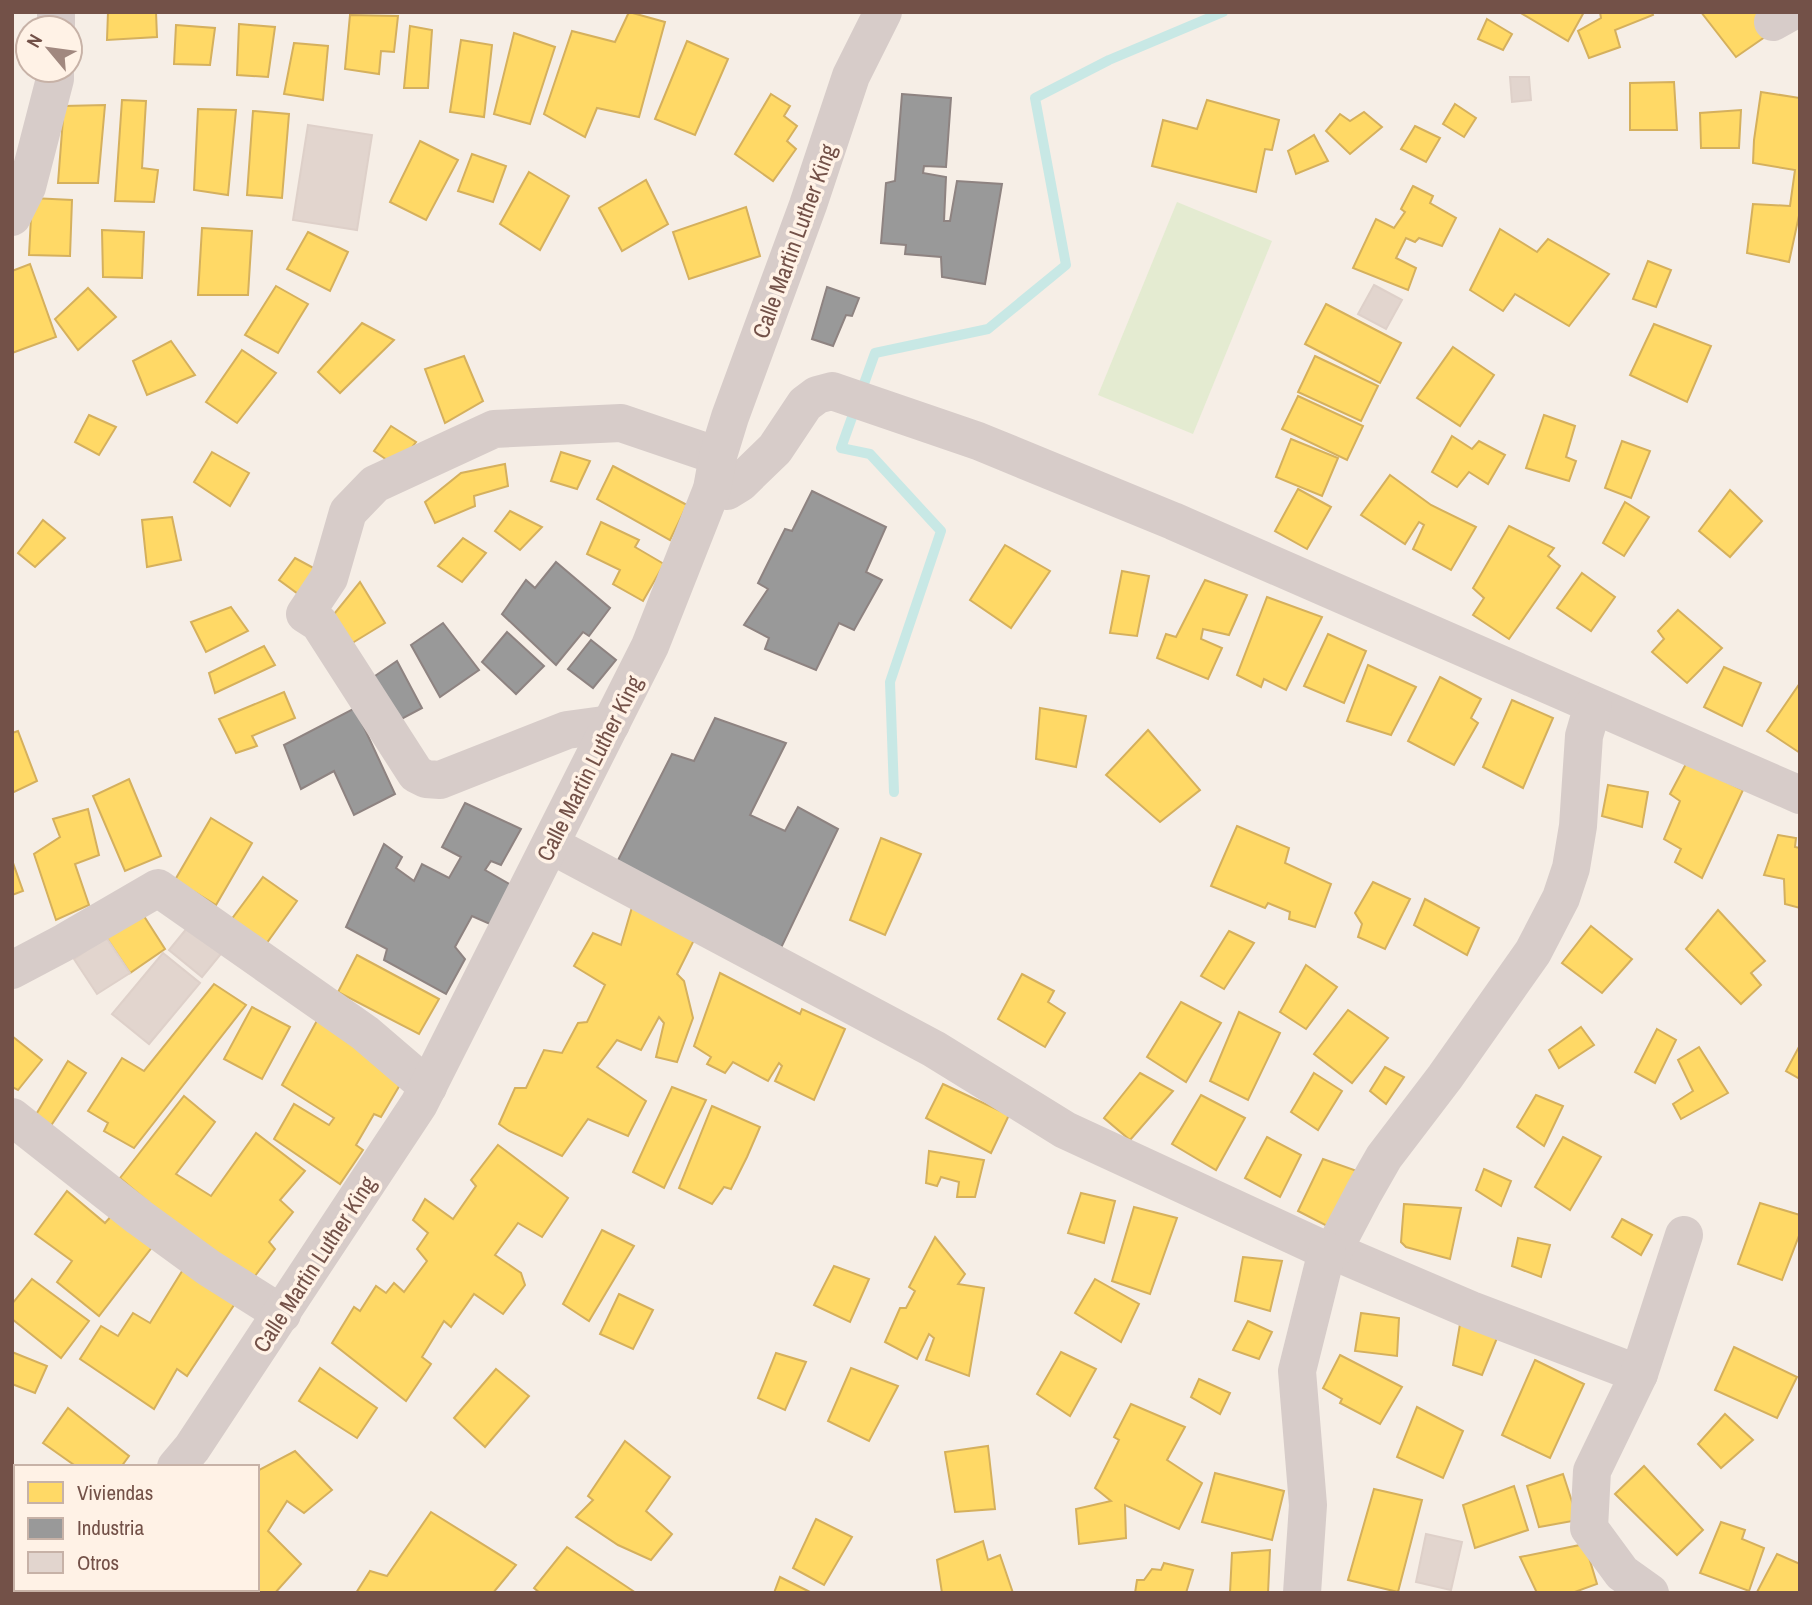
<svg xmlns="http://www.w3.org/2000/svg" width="1812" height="1605" font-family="'Archivo Narrow',sans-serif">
<rect width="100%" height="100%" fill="#f6eee6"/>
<path fill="#e4ebd1" d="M1177,202l95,39 -79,193 -95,-39z"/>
<g fill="#ffd966" stroke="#d5b05d" stroke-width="2">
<path d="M108,12h48l1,25 -50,3z"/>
<path d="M629,12l36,10 -26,95 -42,-9 -12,29 -41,-23 28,-83 43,11z"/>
<path d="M1519,12h65l-16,29z"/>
<path d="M1600,12h52l1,3 -38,15 5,17 -31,11 -11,-27 23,-13z"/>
<path d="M1701,12h56l15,20 -36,25z"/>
<path d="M350,15l48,1 -4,36 -13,-1 -2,23 -34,-5z"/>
<path d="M1487,19l25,15 -9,16 -25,-11z"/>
<path d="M239,24l36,3 -7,50 -31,-2z"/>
<path d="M176,25l39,3 -5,37 -36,-1z"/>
<path d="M410,26l22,4 -4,58h-24z"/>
<path d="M514,33l41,14 -25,77 -36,-10z"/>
<path d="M461,40l31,5 -8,72 -34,-5z"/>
<path d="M687,41l41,18 -33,76 -40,-16z"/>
<path d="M294,43l34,3 -5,54 -39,-6z"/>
<path d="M1674,82l3,48h-47v-47z"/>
<path d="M1761,92l39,6v113l-11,51 -42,-9 6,-49 37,2 5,-36 -42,-7 1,-23z"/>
<path d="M771,94l19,12 -6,10 13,10 -10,15 9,8 -23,32 -38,-27z"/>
<path d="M122,100l24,1 -4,67 16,2 -4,32 -39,-1z"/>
<path d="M1207,100l72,20 -7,30 -7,-1 -9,43 -104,-26 11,-46 34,9z"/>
<path d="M1455,104l21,14 -12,19 -21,-13z"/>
<path d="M105,105l-7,78h-40l6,-77z"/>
<path d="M198,109l38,1 -8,85 -34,-5z"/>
<path d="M1741,110l-2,38h-38l-1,-35z"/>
<path d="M253,111l36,3 -7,84 -35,-3z"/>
<path d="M1364,112l18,15 -32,27 -24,-23 14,-17 10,7z"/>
<path d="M1415,126l25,12 -14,24 -25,-13z"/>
<path d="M1314,135l14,26 -32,13 -8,-23z"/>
<path d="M420,141l38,19 -32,60 -36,-18z"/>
<path d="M472,154l34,12 -13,36 -35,-11z"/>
<path d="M529,172l40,24 -29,54 -40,-26z"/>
<path d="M646,180l22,44 -46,27 -23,-43z"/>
<path d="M1413,186l20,10 -3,7 26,15 -14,28 -23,-8 -4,4 -9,-4 -10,20 20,10 -8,22 -55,-22 23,-49 18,9 11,-16 -4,-3z"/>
<path d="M32,198l40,2 -2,56 -41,-1z"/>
<path d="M746,207l14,49 -71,23 -16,-47z"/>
<path d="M202,228l50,3 -4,64h-50z"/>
<path d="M1500,229l37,23 11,-13 61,35 -40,52 -54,-32 -12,17 -33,-21z"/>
<path d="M102,230l42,2 -2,46 -39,-1z"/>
<path d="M308,232l40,20 -18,39 -43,-22z"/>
<path d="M1648,261l23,9 -15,37 -23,-8z"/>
<path d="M30,264l26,73 -44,16v-82z"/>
<path d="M276,286l32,18 -30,49 -33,-18z"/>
<path d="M88,288l28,29 -38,33 -23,-31z"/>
<path d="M1326,304l75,39 -21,40 -75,-39z"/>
<path d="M362,323l32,17 -54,53 -22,-21z"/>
<path d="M1654,324l57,22 -24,56 -57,-27z"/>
<path d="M171,341l24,34 -48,20 -14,-34z"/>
<path d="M1453,347l41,28 -34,51 -43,-28z"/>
<path d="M242,350l34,23 -39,50 -31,-21z"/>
<path d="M464,356l19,45 -38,22 -20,-54z"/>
<path d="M1315,356l63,30 -17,35 -63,-29z"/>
<path d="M1298,396l65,30 -16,34 -65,-31z"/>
<path d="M89,415l27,12 -17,28 -24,-13z"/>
<path d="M1544,415l31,11 -9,31 10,4 -7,20 -43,-13z"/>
<path d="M391,426l25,16 -19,25 -23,-16z"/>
<path d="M1452,436l20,13 7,-8 26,14 -17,29 -19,-12 -12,15 -25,-15z"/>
<path d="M1291,439l47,19 -16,38 -46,-19z"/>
<path d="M1622,441l28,10 -19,47 -26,-10z"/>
<path d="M212,452l37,21 -19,33 -36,-24z"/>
<path d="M561,452l29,9 -13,28 -26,-8z"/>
<path d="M505,464l3,22 -34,10 1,10 -40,17 -10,-21 36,-29z"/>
<path d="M613,466l74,39 -17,35 -73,-41z"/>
<path d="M1390,475l41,30 45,22 -25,43 -38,-21 11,-24 -5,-3 -14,22 -44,-29z"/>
<path d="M1298,489l33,18 -24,42 -32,-18z"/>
<path d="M1730,490l32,31 -32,36 -31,-26z"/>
<path d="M1625,502l24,15 -25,39 -21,-13z"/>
<path d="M510,511l32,16 -22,23 -25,-19z"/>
<path d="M172,517l9,43 -34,7 -5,-47z"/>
<path d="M43,520l22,18 -30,29 -17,-14z"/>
<path d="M601,522l38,18 -4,7 29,17 -21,37 -30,-17 7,-14 -33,-16z"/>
<path d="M1509,526l45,22 -6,8 12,10 -51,73 -36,-24 11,-17 -11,-10z"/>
<path d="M463,538l23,15 -24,29 -24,-16z"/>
<path d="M1005,545l45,26 -39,57 -41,-28z"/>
<path d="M295,558l28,15 -18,26 -26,-19z"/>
<path d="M1122,571l27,5 -12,60 -27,-3z"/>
<path d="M1582,573l33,24 -24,34 -34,-23z"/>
<path d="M1205,580l42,15 -18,40 -26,-6 -2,10 21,9 -14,31 -51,-21 9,-24 10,3z"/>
<path d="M360,582l25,41 -36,22 -19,-26z"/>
<path d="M1267,597l55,20 -36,73 -22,-11 -3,8 -24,-12z"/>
<path d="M231,607l17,24 -42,21 -15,-30z"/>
<path d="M1678,610l44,38 -35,35 -35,-31 12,-13 -6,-8z"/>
<path d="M1328,634l38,17 -22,52 -40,-17z"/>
<path d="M264,646l11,19 -60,28 -6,-20z"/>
<path d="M1368,665l48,22 -25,48 -44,-14z"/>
<path d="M1724,667l37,16 -19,43 -38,-19z"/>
<path d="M1440,677l41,22 -10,19 7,5 -24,42 -46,-24z"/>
<path d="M1800,683v70l-33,-22z"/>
<path d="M284,692l11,26 -43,18 5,10 -21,7 -17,-34z"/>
<path d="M1512,700l41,18 -30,70 -40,-21z"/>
<path d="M1040,708l46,8 -10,51 -40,-8z"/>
<path d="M1148,730l52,60 -40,32 -54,-47z"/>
<path d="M18,731l19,50 -25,12v-60z"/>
<path d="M1687,762l56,28 -41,88 -27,-16 6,-13 -17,-10 16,-38 -10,-7z"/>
<path d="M129,779l32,77 -36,15 -32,-75z"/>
<path d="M1608,785l40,7 -6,35 -40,-11z"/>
<path d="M88,809l11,46 -24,9 14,41 -33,15 -22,-66 26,-17 -7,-18z"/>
<path d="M211,818l41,25 -36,62 -41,-25z"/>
<path d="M1237,826l52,22 -4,15 46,21 -16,43 -26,-8 1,-7 -22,-9 -3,5 -54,-22z"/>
<path d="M1778,835l18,3 -1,9 5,1v60l-15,-4 -1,-25 -20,-4z"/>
<path d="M881,838l40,16 -36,81 -35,-15z"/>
<path d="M12,860l11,31 -11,4z"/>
<path d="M263,877l34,24 -31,43 -35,-24z"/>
<path d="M1373,882l37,17 -25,50 -27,-12 4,-13 -7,-11z"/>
<path d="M1425,899l54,29 -12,27 -53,-30z"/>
<path d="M633,904l64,30 -20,40 7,7 9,37 -16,44 -21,-5 8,-34 -5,-6 -18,33 -24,-10 -20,27 49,34 -18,35 -40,-17 -26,37 -53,-25 -10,-7 16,-36h11l18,-38 18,3 16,-30 9,-1 18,-37 -31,-19 19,-33 28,12z"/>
<path d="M1718,910l47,51 -14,12 10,12 -20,19 -55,-55z"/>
<path d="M142,913l23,36 -35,24 -24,-36z"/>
<path d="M1591,926l41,33 -30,34 -40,-30z"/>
<path d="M1229,931l25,12 -30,46 -23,-13z"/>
<path d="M357,955l82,44 -20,35 -81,-42z"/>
<path d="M1306,965l31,22 -31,42 -26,-17z"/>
<path d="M720,973l80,41 2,-5 43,20 -31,71 -39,-19 7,-15 -3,-3 -11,18 -35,-19 -8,11 -18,-9 4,-7 -17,-11z"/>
<path d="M1022,974l32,17 -6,11 17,11 -20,34 -47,-28z"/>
<path d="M214,984l32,21 -112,143 -30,-17 4,-8 -20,-12 34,-53 22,13z"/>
<path d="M1181,1002l40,21 -35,59 -39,-25z"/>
<path d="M252,1007l38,20 -28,52 -38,-20z"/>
<path d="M1348,1010l40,28 -36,45 -38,-29z"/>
<path d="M1239,1012l41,21 -32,67 -38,-19z"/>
<path d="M320,1015l84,63 -23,39 -7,-3 -18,31 7,5 -23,34 -66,-45 20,-35 35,21 5,-7 -52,-33z"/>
<path d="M1581,1027l13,18 -35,23 -10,-18z"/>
<path d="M1657,1029l19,11 -21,43 -20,-11z"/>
<path d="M12,1036l30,24 -24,30 -6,-3z"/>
<path d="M1800,1045v34l-14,-8z"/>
<path d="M1699,1047l29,46 -47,26 -8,-15 20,-13 -15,-31z"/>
<path d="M68,1061l18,12 -40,60 -15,-10z"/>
<path d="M1385,1067l19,10 -18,27 -16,-13z"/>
<path d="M1140,1073l33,18 -43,49 -26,-22z"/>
<path d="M1314,1073l28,18 -24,39 -27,-18z"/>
<path d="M943,1084l66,31 -18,38 -65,-35z"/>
<path d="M672,1087l34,13 -42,88 -31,-16z"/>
<path d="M1201,1095l44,23 -29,52 -44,-26z"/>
<path d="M1536,1095l27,11 -19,40 -27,-19z"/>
<path d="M184,1096l31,26 -39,52 35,22 45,-63 49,38 -25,29 13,12 -24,30 6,7 -20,27 -22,-2 -113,-96z"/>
<path d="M712,1106l48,21 -13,30 -16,32 -7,-2 -12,17 -33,-16z"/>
<path d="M1267,1137l34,18 -21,42 -35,-19z"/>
<path d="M1563,1137l38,20 -31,53 -35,-23z"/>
<path d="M498,1145l70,53 -26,39 -24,-14 -23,32 26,18 4,12 -22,29 -29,-20 -23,33 -7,-6 -22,36 9,7 -25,37 -74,-58 22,-36 6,4 16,-25 10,7 8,-10 10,9 23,-31 -10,-12 11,-16 -15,-13 12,-21 28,20 23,-33 -5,-6z"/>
<path d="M929,1151l55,9 -9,37h-18l2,-15 -18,-5 -4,9 -11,-3z"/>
<path d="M1323,1159l34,12 -28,56 -31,-16z"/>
<path d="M1484,1169l27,12 -10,25 -25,-16z"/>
<path d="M67,1191l38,32 9,-10 39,33 -54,70 -42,-34 15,-21 -37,-27z"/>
<path d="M1081,1193l34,8 -11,42 -36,-10z"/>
<path d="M1760,1203l40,12v18l-18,47 -44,-16z"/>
<path d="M1404,1204l57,4 -11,51 -44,-12 -5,-5z"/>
<path d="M1134,1207l43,11 -27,76 -38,-13z"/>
<path d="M1622,1219l30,16 -11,20 -29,-18z"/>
<path d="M602,1230l32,16 -45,75 -26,-17z"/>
<path d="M935,1237l30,37 -7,10 26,4 -15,88 -43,-16 8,-22 -5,-4 -12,25 -32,-17 15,-34h6l9,-17 -6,-4z"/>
<path d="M1518,1238l32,7 -9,32 -29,-11z"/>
<path d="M1243,1257l39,4 -12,50 -35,-10z"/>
<path d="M834,1266l35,13 -19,43 -36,-17z"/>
<path d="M184,1268l52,34 -49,74 -10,-7 -23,40 -74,-50 21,-33 17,10 15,-23 17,10z"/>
<path d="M32,1279l57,42 -28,37 -49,-39v-15z"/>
<path d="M1095,1279l44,25 -18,38 -46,-29z"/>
<path d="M619,1294l34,16 -20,39 -33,-15z"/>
<path d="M1361,1313l38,5 -2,38 -42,-5z"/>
<path d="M1248,1321l24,11 -13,27 -26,-9z"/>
<path d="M1460,1324l37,14 -15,37 -29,-10z"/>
<path d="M1734,1347l63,30 -20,41 -62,-28z"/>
<path d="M12,1352l35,14 -12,27 -23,-9z"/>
<path d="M1061,1352l35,17 -26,47 -33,-22z"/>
<path d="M776,1353l30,9 -21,48 -27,-12z"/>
<path d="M1340,1355l62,32 -22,37 -40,-21 2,-4 -19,-11z"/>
<path d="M1535,1360l49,24 -34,74 -48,-23z"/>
<path d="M320,1368l57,40 -20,30 -58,-37z"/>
<path d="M851,1368l47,18 -29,55 -41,-20z"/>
<path d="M496,1369l33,27 -44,51 -31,-29z"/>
<path d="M1199,1379l31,14 -10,21 -29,-17z"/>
<path d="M1131,1404l54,23 -18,33 35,23 -23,46 -54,-24 1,33 -47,6 -3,-35 35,-8 -16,-13 24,-48 -5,-3z"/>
<path d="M1417,1407l46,24 -20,47 -46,-21z"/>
<path d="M68,1408l61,48 -8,11h-44l-34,-24z"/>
<path d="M1725,1414l28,26 -32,28 -23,-24z"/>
<path d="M625,1441l45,36 -24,34 26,23 -21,26 -33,-15 -42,-28 17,-17 -5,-4z"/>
<path d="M988,1446l7,63 -40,3 -10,-60z"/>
<path d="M295,1451l37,39 -28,23 -17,-12 -19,30 33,33 -26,29h-106l2,-4h86v-118z"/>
<path d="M1644,1466l59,64 -26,25 -62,-61z"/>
<path d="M1215,1473l69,18 -12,49 -70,-18z"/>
<path d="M1563,1474l15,46 -39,7 -12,-41z"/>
<path d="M1514,1486l14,44 -53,18 -12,-43z"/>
<path d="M1374,1489l48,11 -24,92 -50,-12z"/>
<path d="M12,1504l4,3v39l-4,-2z"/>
<path d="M431,1512l85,53 -23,28h-137l14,-22 17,5z"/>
<path d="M816,1519l36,18 -28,48 -31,-17z"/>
<path d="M1721,1522l24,8 -3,9 22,9 -15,43 -49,-18z"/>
<path d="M983,1541l5,19 12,-5 13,38h-71l-5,-33z"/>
<path d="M1585,1544l12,40 -25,9h-35l-17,-36z"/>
<path d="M567,1547l69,46h-96l-6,-5z"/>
<path d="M1270,1550l-2,43h-38l2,-40z"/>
<path d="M1777,1554l23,10v29l-43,-1z"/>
<path d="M1164,1563l29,7 -7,23h-51l2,-13h7l8,-11 9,1z"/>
<path d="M780,1577l32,16h-38z"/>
</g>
<g fill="#999" stroke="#8e8381" stroke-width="2">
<path d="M902,94l49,4 -5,69 -22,-1 -1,7 23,4 -2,44h6l7,-40 45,3 -17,100 -43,-7 -1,-20 -36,-3 1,-9 -25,-2 5,-60 9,-2z"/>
<path d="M827,287l32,11 -7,18 -6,-1 -13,31 -21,-7z"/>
<path d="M812,491l74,36 -20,45 16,8 -28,50 -15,-7 -23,47 -51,-21 4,-11 -25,-13 24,-36 -10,-6 27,-54 7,2z"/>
<path d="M556,562l54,46 -21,28 -6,-4 -27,33 -54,-51 24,-34 9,8z"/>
<path d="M443,623l36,47 -39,27 -29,-52z"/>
<path d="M507,632l37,34 -28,28 -34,-32z"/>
<path d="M591,640l25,20 -23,28 -25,-19z"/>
<path d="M397,661l25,47 -28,15 -22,-45z"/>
<path d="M355,708l40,86 -41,21 -20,-44 -33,18 -17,-44z"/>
<path d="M715,718l71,25 -36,72 35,16 13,-24 40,22 -58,121 -166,-82 58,-114 22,7z"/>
<path d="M465,803l56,26 -20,36 -10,-4 -6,9 28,16 -23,38 -18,-8 -17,31 10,12 -19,35 -62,-34 3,-11 -41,-22 38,-83 18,13 -6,11 18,13 8,-17 27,14 12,-21 -19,-10z"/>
</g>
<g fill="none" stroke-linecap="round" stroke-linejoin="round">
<path stroke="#c8e8e5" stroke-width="10" d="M894,792l-4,-110 51,-151 -71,-77 -29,-6 34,-95 113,-24 78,-64 -31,-167 74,-38 114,-48"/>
</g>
<g fill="#e2d5ce" stroke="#ded0c9" stroke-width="2">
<path d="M1510,77h19l2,23 -19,2z"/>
<path d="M308,125l64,10 -15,95 -64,-10z"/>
<path d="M1374,285l28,15 -16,29 -28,-15z"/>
<path d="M192,922l33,27 -23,28 -33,-27z"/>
<path d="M106,937l24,36 -33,21 -23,-35z"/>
<path d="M163,953l37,30 -51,61 -37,-30z"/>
<path d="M1426,1534l36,8 -11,48 -35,-8z"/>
</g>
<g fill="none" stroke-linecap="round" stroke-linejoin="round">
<g stroke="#d7ccc9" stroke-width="38">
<path d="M1773,22l18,-10"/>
<path d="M56,28v-16"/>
<path d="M12,217l15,-30 28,-108v-9"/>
<path d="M712,489l15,2 13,-8 35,-34 30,-45 12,-9 15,-4 146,50 195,80 627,274"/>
<path d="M611,724l-44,6 -127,50 -14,-1 -10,-5 -97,-151 -14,-9 24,-36 19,-66 27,-28 119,-55 127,-6 97,33"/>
<path d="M551,845l383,204 131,81 262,121h6l138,59 168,64"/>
<path d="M12,970l53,-28 93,-54 207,145 63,54"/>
<path d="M12,1117l127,100 70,51 73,46"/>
<path d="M1333,1251l31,-59 20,-35 61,-80 88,-125 28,-54 10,-30 7,-42 6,-90 9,-31"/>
<path d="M176,1467l16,-19 227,-344 231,-458 62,-157 6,-33 12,-39 78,-212 43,-129 32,-64"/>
<path d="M12,1588l7,5"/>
<path d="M70,1593l3,-4"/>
<path d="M1302,1593l6,-88 -11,-134 30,-120"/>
<path d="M1650,1593l-28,-20 -33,-45 3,-57 47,-97 45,-139"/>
</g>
</g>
<g text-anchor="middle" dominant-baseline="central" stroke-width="7" stroke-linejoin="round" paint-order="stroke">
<g font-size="23" fill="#735148" stroke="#fff2e6">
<text transform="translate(794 241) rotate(-70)">Calle Martin Luther King</text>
<text transform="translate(589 768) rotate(-63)">Calle Martin Luther King</text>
<text transform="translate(314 1264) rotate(-57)">Calle Martin Luther King</text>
</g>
</g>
<rect width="1812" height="1605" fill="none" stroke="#735148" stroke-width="28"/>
<rect x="14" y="1465" width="245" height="126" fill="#fff2e6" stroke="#c7b2a7" stroke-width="2"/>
<rect x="28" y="1482" width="35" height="21" fill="#ffd966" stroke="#c7b2a7" stroke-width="2"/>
<text x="77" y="1500" font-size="21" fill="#735148">Viviendas</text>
<rect x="28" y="1518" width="35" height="21" fill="#999999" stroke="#c7b2a7" stroke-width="2"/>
<text x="77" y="1535" font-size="21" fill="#735148">Industria</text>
<rect x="28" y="1552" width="35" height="21" fill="#e2d5ce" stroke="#c7b2a7" stroke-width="2"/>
<text x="77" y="1570" font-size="21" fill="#735148">Otros</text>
<g transform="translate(49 49) rotate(299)"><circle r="33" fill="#fff2e6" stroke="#c7b2a7" stroke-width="2"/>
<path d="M0-5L12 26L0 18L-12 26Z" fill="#a1887f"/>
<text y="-10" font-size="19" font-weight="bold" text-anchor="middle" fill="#735148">N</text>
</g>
</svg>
